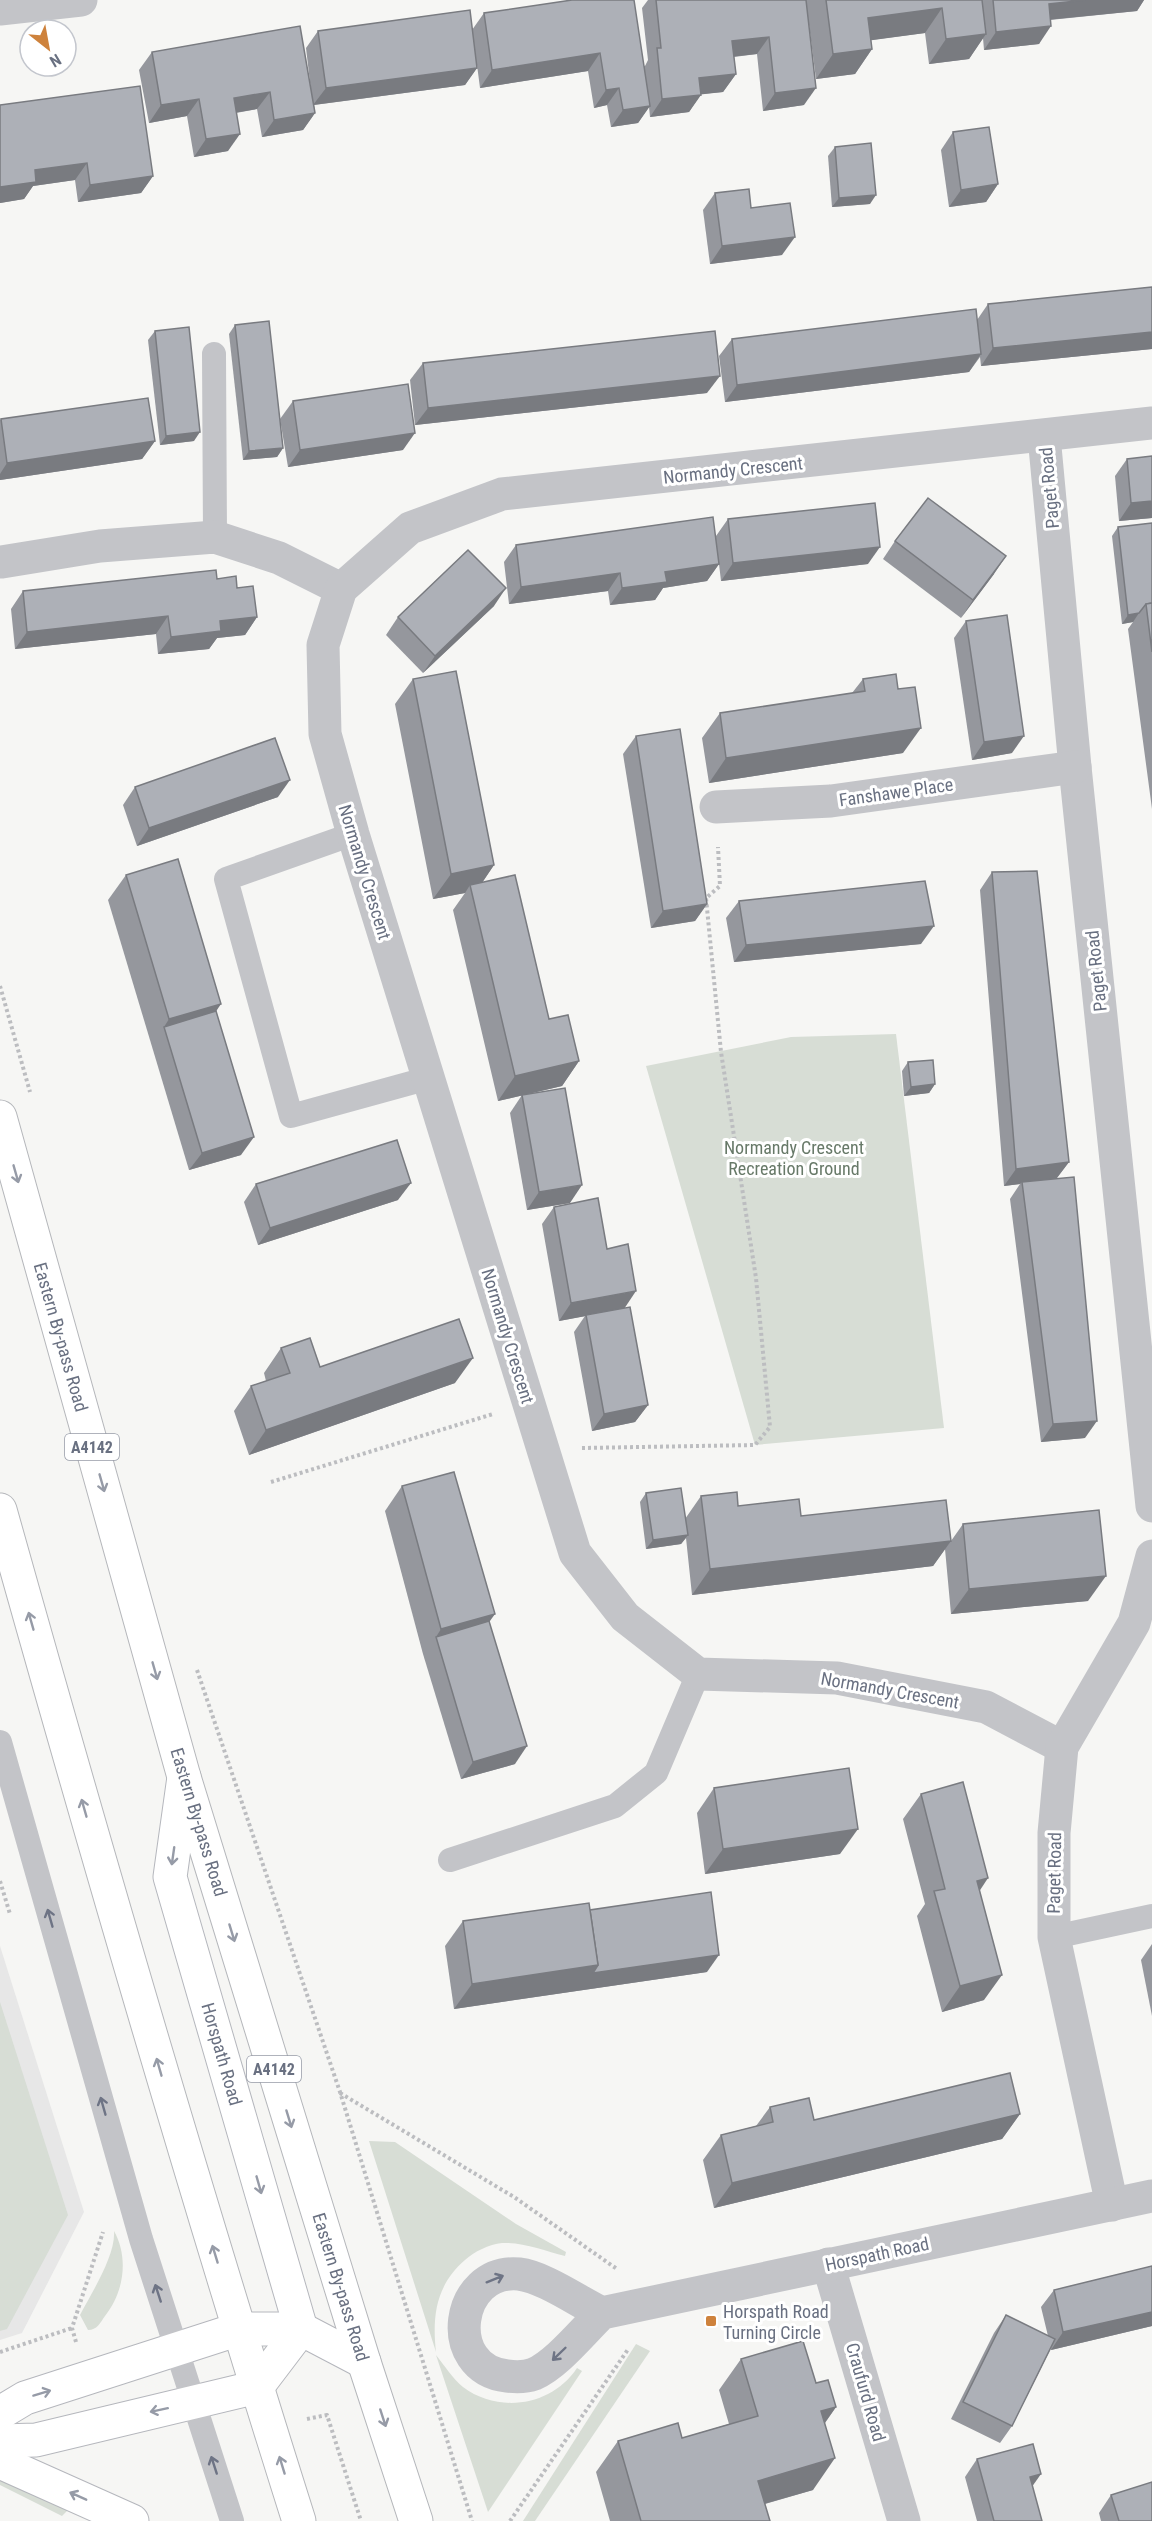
<svg xmlns="http://www.w3.org/2000/svg" width="1152" height="2521" font-family="'Roboto Condensed',sans-serif">
<rect width="100%" height="100%" fill="#f6f6f4"/>
<path fill="#e7e7e7" d="M0,1946l84,266 -62,121 -22,7z"/>
<g fill="#d7ddd5">
<path d="M896,1034l48,394 -189,17 -109,-379 145,-29z"/>
<path d="M0,2002l68,213 -61,114 -7,2z"/>
<path d="M369,2141l26,1 121,82 50,28 -1,4c-20,-5 -42,-14 -63,-13 -13,1 -28,9 -37,17 -29,25 -33,56 -29,92z"/>
<path d="M114,2231c15,27 10,61 -9,85 -5,7 -8,14 -17,14l-8,-15c11,-21 36,-60 34,-84z"/>
<path d="M636,2344l14,7 -115,170h-12z"/>
<path d="M436,2355c9,11 16,23 27,32 36,27 89,19 114,-19l5,3 -94,141z"/>
<path d="M0,2480l68,30 -6,6 -62,-31z"/>
</g>
<g fill="none" stroke-linecap="round" stroke-linejoin="round">
<g stroke="#b5b7bd" stroke-width="35">
<g id="secondary">
<path d="M0,2413l25,-15 214,-69h62l63,33"/>
<path d="M0,2441l36,-1 221,-53 44,-58 -131,-452 14,-100"/>
<path d="M0,2462l132,59"/>
</g>
</g>
<g stroke="#b5b7bb" stroke-width="35">
<g id="highway">
<path d="M0,1117l184,660 180,585 52,159"/>
<path d="M0,1510c95,339 193,676 299,1011"/>
</g>
</g>
<g stroke="#bcbdc0" stroke-width="4" stroke-dasharray="3 3" stroke-linecap="butt">
<path d="M0,986l30,106"/>
<path d="M582,1448l173,-3 15,-18 -14,-149 -35,-226 -15,-154 14,-12 -2,-39"/>
<path d="M271,1482l222,-68"/>
<path d="M197,1670l143,422 132,429"/>
<path d="M0,1881l10,33"/>
<path d="M340,2093l174,104 103,72"/>
<path d="M76,2342l-4,-14 31,-96"/>
<path d="M0,2352l72,-24"/>
<path d="M307,2419l20,-4 34,106"/>
<path d="M510,2521l119,-173"/>
</g>
<g stroke="#c3c4c8" stroke-width="24">
<path d="M214,354l1,183"/>
<path d="M353,834l-127,45 65,237 138,-38"/>
<path d="M0,1742l141,497 91,282"/>
<path d="M450,1860l165,-54 41,-33 42,-99"/>
<path d="M1054,1937l98,-21"/>
</g>
<g stroke="#c3c4c8" stroke-width="33">
<path d="M0,9l81,-9"/>
<path d="M1044,436l31,331 77,739"/>
<path d="M2,562l98,-16 115,-9 64,21 62,31"/>
<path d="M716,807l115,-6 244,-34"/>
<path d="M1062,1747l-76,-40 -149,-29 -139,-4 -73,-57 -50,-64 -222,-719 -28,-100 -2,-89 18,-56 69,-61 92,-34 650,-71"/>
<path d="M1112,2205l-58,-268v-104l8,-86 72,-124 18,-67"/>
<path d="M828,2264l76,257"/>
<path d="M602,2313c-23,-11 -58,-36 -83,-39 -64,-6 -77,95 -12,102 8,1 19,1 27,-2 23,-10 49,-43 68,-61l550,-117"/>
</g>
<use href="#secondary" stroke="#fff" stroke-width="33"/>
<use href="#highway" stroke="#fff" stroke-width="33"/>
</g>
<g fill="#95979d">
<path d="M648,0h496l-7,11 -87,9 -11,24 -55,6 -1,-12 -14,21 -40,5 -4,-31 -54,7 1,9 -17,25 -39,5 -7,-54 -5,80 -41,6 -6,-57 -23,3 2,17 -13,18 -22,2 -12,18 -39,5 -1,-10 -11,16 -27,4 -4,-22 -13,3 -6,-37 -108,17 -3,-23v3l-12,17 -151,20 1,8 -12,17 -41,7 -5,-28 -21,4 -8,38 -34,6 -7,-41 -38,7 -10,-53 13,-18 160,47 -6,-51 12,-17 154,-1 12,-17 161,53 3,-6 -6,-52z"/>
<path d="M0,105l153,71 -12,17 -63,9 -3,-22 -42,6 -9,13 -24,4z"/>
<path d="M953,132l45,52 -12,18 -37,5 -8,-57z"/>
<path d="M835,147l35,57 -38,3 -4,-51z"/>
<path d="M715,193l36,15 31,47 -72,9 -7,-54z"/>
<path d="M1152,287v62l-171,17 -1,-9 -11,15 -244,30 -6,-46 13,-17 245,-19 11,-16z"/>
<path d="M235,325l48,123 -6,9 -34,3 -14,-126z"/>
<path d="M155,331l39,110 -34,4 -12,-105z"/>
<path d="M423,363l284,30 -292,32 -5,-45z"/>
<path d="M293,401l110,49 -115,17 -8,-48z"/>
<path d="M1,419l154,22 -13,18 -142,21v-60z"/>
<path d="M1152,456v62l-33,3 -4,-45 12,-17z"/>
<path d="M728,519l140,45 -147,17 -2,-17 -12,17 -44,7 -8,12 -45,5 -2,-14 -99,13 -5,-42 12,-17 200,-9z"/>
<path d="M1152,523v286l-24,-180 5,-7 -11,2 -10,-88 6,-9z"/>
<path d="M895,541l99,33 -33,44 -78,-59z"/>
<path d="M217,579l20,9 20,29 -12,18 -28,3 -8,11 -51,5 -2,-20 -141,15 -4,-40 12,-18z"/>
<path d="M494,606l-71,67 -37,-38 12,-18z"/>
<path d="M966,621l46,132 -40,7 -18,-122z"/>
<path d="M413,679l81,186 -12,18 67,136 30,42 -17,25 -64,15 -45,-191 12,-17 -32,6 -38,-195z"/>
<path d="M863,679l40,74 -194,30 -7,-45 18,-25 132,-20z"/>
<path d="M636,736l71,168 -12,17 -44,7 -28,-174z"/>
<path d="M135,787l143,10 -141,49 -14,-41z"/>
<path d="M992,872l77,290 -12,16 28,260 -44,4 -31,-243 10,-15 -16,2 -24,-296z"/>
<path d="M126,875l90,136 25,144 -52,15 -81,-270z"/>
<path d="M739,901l182,43 -187,18 -8,-44z"/>
<path d="M908,1062l27,22 -6,9 -25,3 -2,-25z"/>
<path d="M522,1095l48,108 -43,7 -17,-97z"/>
<path d="M256,1184l142,16 -140,45 -14,-43z"/>
<path d="M554,1207l53,42 18,59 23,97 -13,17 -43,9 -18,-99 11,-16 -26,5 -17,-97z"/>
<path d="M281,1348l39,19 135,16 -206,72 -15,-44 17,-25 15,-5 -2,-8z"/>
<path d="M402,1486l87,135 26,143 -54,15 -38,-125 -38,-143z"/>
<path d="M646,1493l39,26 16,-23 37,10 213,35 12,-17 125,77 -137,13 -6,-65 -12,17 -241,29 -6,-57 -5,6 -35,5 -6,-47z"/>
<path d="M714,1788l126,66 -135,20 -8,-61z"/>
<path d="M921,1794l58,97 5,109 -42,12 -25,-96 8,-12 -22,-85z"/>
<path d="M590,1910l117,62 -253,37 -9,-63 18,-25z"/>
<path d="M1152,1944v72l-11,-56z"/>
<path d="M770,2107l44,13 206,-6 -18,25 -288,69 -11,-48 18,-25 35,-9z"/>
<path d="M1152,2266v60l-101,24v-2l-39,78 -12,17 -49,-24 43,-86 12,-18 42,21 -7,-29 13,-17z"/>
<path d="M741,2359l75,24 20,24 -11,16 -12,67 -48,14 5,17h-160l-14,-49 22,-31 64,-3 47,-14 -10,-34z"/>
<path d="M977,2459l65,62h-65l-12,-44z"/>
<path d="M1111,2495l41,26h-51l-2,-8z"/>
</g>
<g fill="#797b80">
<path d="M1085,0h59l-7,11 -101,10 13,-17z"/>
<path d="M942,8l-17,25 -74,10 17,-25z"/>
<path d="M1051,26l-12,18 -55,6 12,-18z"/>
<path d="M986,34l-17,25 -40,5 17,-25z"/>
<path d="M769,37l-12,17 -37,4 12,-17z"/>
<path d="M872,49l-17,25 -39,5 17,-25z"/>
<path d="M600,53l-12,18 -108,17 12,-18z"/>
<path d="M477,68l-12,17 -152,20 13,-17z"/>
<path d="M736,74l-13,18 -36,4 12,-18z"/>
<path d="M619,88l-12,17 -13,3 12,-18z"/>
<path d="M816,88l-12,17 -41,6 12,-18z"/>
<path d="M270,92l-13,17 -36,6 13,-17z"/>
<path d="M701,95l-12,17 -39,5 12,-18z"/>
<path d="M199,99l-12,17 -38,7 12,-18z"/>
<path d="M650,106l-12,17 -27,4 12,-17z"/>
<path d="M315,113l-12,17 -41,7 12,-17z"/>
<path d="M240,134l-12,17 -34,6 12,-18z"/>
<path d="M87,163l-12,17 -42,6 -9,13 -24,4v-16l35,-17z"/>
<path d="M153,176l-12,17 -63,9 12,-17z"/>
<path d="M998,184l-12,18 -37,5 12,-17z"/>
<path d="M876,195l-6,9 -38,3 7,-9z"/>
<path d="M795,237l-13,18 -72,9 12,-18z"/>
<path d="M1152,332v17l-171,17 12,-18z"/>
<path d="M981,354l-12,18 -244,30 12,-17z"/>
<path d="M720,376l-13,17 -292,32 13,-17z"/>
<path d="M200,432l-6,9 -34,4 6,-9z"/>
<path d="M415,433l-12,17 -115,17 12,-17z"/>
<path d="M155,441l-13,18 -142,21v-6l7,-11z"/>
<path d="M283,448l-6,9 -34,3 6,-9z"/>
<path d="M1152,501v17l-33,3 12,-18z"/>
<path d="M880,547l-12,17 -147,17 12,-18z"/>
<path d="M1006,556l-12,18 -33,44 12,-18z"/>
<path d="M719,564l-12,17 -44,7 -8,12 -45,5 12,-17 43,-16z"/>
<path d="M620,573l-12,18 -99,13 12,-17z"/>
<path d="M506,588l-12,18 -71,67 12,-17z"/>
<path d="M1139,613l-6,9 -11,2 6,-9z"/>
<path d="M168,616l-12,18 -141,15 12,-17z"/>
<path d="M257,617l-12,18 -28,3 -8,11 -51,5 13,-17 49,-16z"/>
<path d="M921,728l-18,25 -194,30 17,-25z"/>
<path d="M1024,736l-12,17 -40,7 12,-18z"/>
<path d="M290,780l-12,17 -141,49 12,-18z"/>
<path d="M494,865l-17,25 -7,-5 -5,8 -32,6 18,-25z"/>
<path d="M707,904l-12,17 -44,7 12,-17z"/>
<path d="M934,926l-13,18 -187,18 12,-17z"/>
<path d="M221,1004l-17,25 -40,-2 5,-8z"/>
<path d="M579,1061l-17,25 -64,15 17,-25z"/>
<path d="M935,1084l-6,9 -25,3 7,-9z"/>
<path d="M254,1137l-13,18 -52,15 13,-17z"/>
<path d="M1069,1162l-13,17 -34,3 -2,2 -16,2 12,-17z"/>
<path d="M411,1183l-13,17 -140,45 12,-17z"/>
<path d="M582,1185l-12,18 -43,7 12,-18z"/>
<path d="M636,1291l-12,18 -65,12 12,-18z"/>
<path d="M473,1358l-18,25 -206,72 17,-25z"/>
<path d="M648,1405l-13,17 -43,9 12,-17z"/>
<path d="M1097,1421l-12,17 -44,4 12,-18z"/>
<path d="M688,1535l-7,9 -35,5 7,-9z"/>
<path d="M951,1541l-18,25 -241,29 18,-26z"/>
<path d="M1106,1576l-18,25 -137,13 18,-25z"/>
<path d="M495,1614l-18,25 -41,-2 5,-8z"/>
<path d="M527,1746l-12,18 -54,15 12,-17z"/>
<path d="M858,1829l-18,25 -135,20 18,-25z"/>
<path d="M988,1878l-17,26 6,-23z"/>
<path d="M719,1955l-12,17 -253,37 18,-25 126,-19z"/>
<path d="M1002,1975l-18,25 -42,12 18,-26z"/>
<path d="M1020,2114l-18,25 -288,69 18,-25z"/>
<path d="M1152,2312v14l-101,24 12,-18z"/>
<path d="M836,2407l-22,31 7,-27z"/>
<path d="M835,2458l-22,32 -77,22 22,-31z"/>
<path d="M1041,2474l-12,17 1,-14z"/>
</g>
<g fill="#adb0b7" stroke="#797b80" stroke-width="1.5">
<path d="M572,0h62l16,106 -27,4 -4,-22 -13,2 -6,-37 -108,17 -8,-57z"/>
<path d="M656,0h150l10,88 -41,5 -6,-56 -37,4 4,33 -37,4 2,17 -39,4 -5,-51h4z"/>
<path d="M826,0h156l4,34 -40,5 -4,-31 -74,10 4,31 -39,5z"/>
<path d="M993,0h92l-36,4 2,22 -55,6z"/>
<path d="M470,10l7,58 -151,20 -8,-57z"/>
<path d="M300,26l15,87 -41,7 -4,-28 -36,6 6,36 -34,5 -7,-40 -38,6 -9,-53z"/>
<path d="M140,86l13,90 -63,9 -3,-22 -52,7 1,12 -36,5v-82z"/>
<path d="M989,127l9,57 -37,6 -8,-58z"/>
<path d="M871,143l5,52 -37,3 -4,-51z"/>
<path d="M749,189l2,19 39,-5 5,34 -73,9 -7,-53z"/>
<path d="M1152,287v45l-159,16 -5,-44z"/>
<path d="M976,309l5,45 -244,31 -5,-46z"/>
<path d="M269,321l14,127 -34,3 -14,-126z"/>
<path d="M189,327l11,105 -34,4 -11,-105z"/>
<path d="M715,331l5,45 -292,32 -5,-45z"/>
<path d="M408,384l7,49 -115,17 -7,-49z"/>
<path d="M148,398l7,43 -148,22 -6,-44z"/>
<path d="M1152,456v45l-21,2 -4,-44z"/>
<path d="M928,498l78,58 -33,44 -78,-59z"/>
<path d="M875,503l5,44 -147,16 -5,-44z"/>
<path d="M713,517l6,47 -54,8 2,10 -45,6 -2,-15 -99,14 -5,-42z"/>
<path d="M1152,523v80l-6,1 -7,9 -11,2 -10,-88z"/>
<path d="M468,550l38,38 -71,68 -37,-39z"/>
<path d="M216,570l1,9 19,-3 1,12 16,-2 4,31 -37,4 1,10 -50,6 -3,-21 -141,16 -4,-41z"/>
<path d="M1152,603v49l-6,-48z"/>
<path d="M1007,615l17,121 -40,6 -18,-121z"/>
<path d="M456,671l38,194 -43,9 -38,-195z"/>
<path d="M896,674l2,15 17,-2 6,41 -195,30 -6,-45 145,-22 -2,-12z"/>
<path d="M680,729l27,175 -44,7 -27,-175z"/>
<path d="M275,738l15,42 -141,48 -14,-41z"/>
<path d="M178,859l43,145 -52,15 -43,-144z"/>
<path d="M1037,871l32,291 -53,7 -24,-297z"/>
<path d="M515,875l34,144 19,-4 11,46 -64,15 -45,-191z"/>
<path d="M925,881l9,45 -188,19 -7,-44z"/>
<path d="M216,1011l38,126 -52,16 -38,-126z"/>
<path d="M933,1060l2,24 -24,3 -3,-25z"/>
<path d="M565,1088l17,97 -43,7 -17,-97z"/>
<path d="M397,1140l14,43 -141,45 -14,-44z"/>
<path d="M1074,1177l23,244 -44,3 -31,-242z"/>
<path d="M598,1198l9,51 21,-5 8,47 -65,12 -17,-96z"/>
<path d="M630,1307l18,98 -44,9 -18,-99z"/>
<path d="M459,1319l14,39 -207,72 -15,-44 39,-13 -9,-25 29,-10 10,29z"/>
<path d="M454,1472l41,142 -54,15 -39,-143z"/>
<path d="M681,1488l7,47 -35,5 -7,-47z"/>
<path d="M737,1492l1,14 61,-7 2,17 145,-16 5,41 -241,28 -9,-73z"/>
<path d="M1099,1510l7,66 -137,13 -6,-65z"/>
<path d="M489,1621l38,125 -54,16 -37,-125z"/>
<path d="M849,1768l9,61 -135,20 -9,-61z"/>
<path d="M963,1782l25,96 -11,3 25,94 -42,11 -26,-95 11,-2 -24,-95z"/>
<path d="M711,1892l8,63 -126,18 5,-8 -8,-55z"/>
<path d="M589,1903l9,62 -126,19 -9,-63z"/>
<path d="M1010,2073l10,41 -288,69 -11,-48 52,-13 -3,-15 39,-9 5,22z"/>
<path d="M1152,2266v46l-89,20 -9,-42z"/>
<path d="M1006,2315l49,24 -43,87 -49,-24z"/>
<path d="M803,2341l13,42 12,-3 8,27 -15,4 14,47 -77,23 12,40h-129l-23,-80 60,-18 4,15 76,-22 -17,-57z"/>
<path d="M1033,2444l8,30 -11,3 12,44h-48l-17,-62z"/>
<path d="M1152,2482v39h-33l-8,-26z"/>
</g>
<defs><path id="oneway-shaft" d="M-6 0H5M1.5-3L5.5 0L1.5 3" fill="none" stroke-width="1.6" stroke-linecap="round" stroke-linejoin="round" transform="scale(1.5)"/></defs>
<g stroke="#969ba7">
<use href="#oneway-shaft" transform="translate(16 1174) rotate(74)"/>
<use href="#oneway-shaft" transform="translate(102 1483) rotate(74)"/>
<use href="#oneway-shaft" transform="translate(31 1621) rotate(-106)"/>
<use href="#oneway-shaft" transform="translate(155 1671) rotate(74)"/>
<use href="#oneway-shaft" transform="translate(84 1808) rotate(-106)"/>
<use href="#oneway-shaft" transform="translate(173 1856) rotate(98)"/>
<use href="#oneway-shaft" transform="translate(232 1933) rotate(73)"/>
<use href="#oneway-shaft" transform="translate(159 2067) rotate(-106)"/>
<use href="#oneway-shaft" transform="translate(289 2119) rotate(73)"/>
<use href="#oneway-shaft" transform="translate(259 2185) rotate(74)"/>
<use href="#oneway-shaft" transform="translate(215 2254) rotate(-107)"/>
<use href="#oneway-shaft" transform="translate(42 2393) rotate(-17)"/>
<use href="#oneway-shaft" transform="translate(159 2410) rotate(168)"/>
<use href="#oneway-shaft" transform="translate(383 2418) rotate(72)"/>
<use href="#oneway-shaft" transform="translate(282 2465) rotate(-107)"/>
<use href="#oneway-shaft" transform="translate(78 2496) rotate(-156)"/>
</g>
<g stroke="#6e7485">
<use href="#oneway-shaft" transform="translate(50 1918) rotate(-106)"/>
<use href="#oneway-shaft" transform="translate(103 2106) rotate(-106)"/>
<use href="#oneway-shaft" transform="translate(495 2279) rotate(-22)"/>
<use href="#oneway-shaft" transform="translate(158 2293) rotate(-108)"/>
<use href="#oneway-shaft" transform="translate(559 2354) rotate(136)"/>
<use href="#oneway-shaft" transform="translate(214 2465) rotate(-108)"/>
</g>
<rect fill="#ce823c" stroke="#fff" stroke-width="2" x="705" y="2315" width="12" height="12" rx="3"/>
<g text-anchor="middle" dominant-baseline="central" stroke-width="6" stroke-linejoin="round" paint-order="stroke">
<g fill="#fff" stroke="#969ba7" stroke-width="1.5">
<rect x="65" y="1434" width="54" height="26" rx="4.5"/>
<rect x="247" y="2056" width="54" height="26" rx="4.5"/>
</g>
<g font-size="16" font-weight="bold" fill="#697081">
<text x="92" y="1447">A4142</text>
<text x="274" y="2069">A4142</text>
</g>
<g font-size="18" fill="#697081" stroke="#fff">
<text transform="translate(733 470) rotate(-6)">Normandy Crescent</text>
<text transform="translate(1049 488) rotate(-95)">Paget Road</text>
<text transform="translate(896 792) rotate(-8)">Fanshawe Place</text>
<text transform="translate(365 872) rotate(73)">Normandy Crescent</text>
<text transform="translate(1096 971) rotate(-96)">Paget Road</text>
<text transform="translate(508 1336) rotate(73)">Normandy Crescent</text>
<text transform="translate(61 1337) rotate(74)">Eastern By-pass Road</text>
<text transform="translate(890 1690) rotate(10)">Normandy Crescent</text>
<text transform="translate(199 1822) rotate(73)">Eastern By-pass Road</text>
<text transform="translate(1054 1873) rotate(-89)">Paget Road</text>
<text transform="translate(222 2054) rotate(74)">Horspath Road</text>
<text transform="translate(877 2254) rotate(-12)">Horspath Road</text>
<text transform="translate(341 2287) rotate(73)">Eastern By-pass Road</text>
<text transform="translate(866 2392) rotate(74)">Craufurd Road</text>
</g>
<g font-size="18" fill="#677968" stroke="#fff">
<text x="794" y="1147">Normandy Crescent<tspan x="794" dy="21">Recreation Ground</tspan></text>
</g>
<g font-size="18" fill="#697081" stroke="#fff" text-anchor="start">
<text x="723" y="2311">Horspath Road<tspan x="723" dy="21">Turning Circle</tspan></text>
</g>
</g>
<g transform="translate(48 48) rotate(149)"><circle r="28" fill="#ffffff" stroke="#c3c6cd" stroke-width="1.5"/>
<path d="M0-4.5L10 22L0 15L-10 22Z" fill="#ce823c"/>
<text y="-9" font-size="16" font-weight="bold" text-anchor="middle" fill="#697081">N</text>
</g>
</svg>
